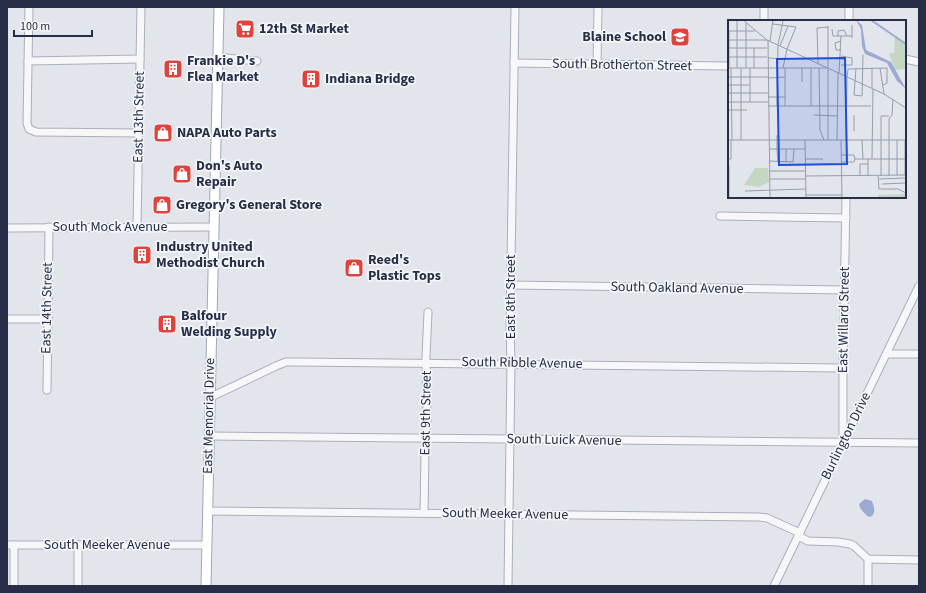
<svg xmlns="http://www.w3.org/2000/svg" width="926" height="593" font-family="'Source Sans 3',sans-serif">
<rect width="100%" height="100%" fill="#e3e5ed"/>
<path fill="#9baad0" d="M865,499l7,2c2,6 4,10 0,15l-3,1c-4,-3 -9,-7 -10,-13z"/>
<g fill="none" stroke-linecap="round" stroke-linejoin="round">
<g stroke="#abaebb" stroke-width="9">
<g id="minor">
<path d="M29,7l-2,116 2,6 7,3 103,1"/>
<path d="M764,21v-14"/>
<path d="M849,21v-14"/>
<path d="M217,57l40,4"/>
<path d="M905,59l14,3"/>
<path d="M28,61l112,-2"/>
<path d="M514,63l215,3"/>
<path d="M597,65l1,-58"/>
<path d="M720,216l126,2"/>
<path d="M137,227l4,-220"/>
<path d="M7,228l206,-1"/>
<path d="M511,285l333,5"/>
<path d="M7,319h40"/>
<path d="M887,354h32"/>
<path d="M47,390l2,-163"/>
<path d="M209,398l67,-32 10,-4h10l547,6"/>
<path d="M209,436l710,7"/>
<path d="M843,441v-73l3,-171"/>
<path d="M207,511l552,6 8,1 33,15"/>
<path d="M424,513l1,-61 2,-33 -1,-62 2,-45"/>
<path d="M798,536l10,5 30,1 12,2 4,2 14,13 51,1"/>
<path d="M7,545h199"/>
<path d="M14,586v-41"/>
<path d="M78,586v-41"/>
<path d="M508,586l3,-223 -1,-36 5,-320"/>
<path d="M774,586l145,-300"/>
<path d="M868,586v-27"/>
</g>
</g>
<g stroke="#a1a6ba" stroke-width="11">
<path id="major" d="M206,586l13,-579"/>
</g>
<use href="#minor" stroke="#f7f7fa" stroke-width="7"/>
<use href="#major" stroke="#fff" stroke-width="9"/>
</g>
<defs>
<g id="supermarket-square" transform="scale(1)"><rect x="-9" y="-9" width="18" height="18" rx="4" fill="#de433c" stroke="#f3f5f9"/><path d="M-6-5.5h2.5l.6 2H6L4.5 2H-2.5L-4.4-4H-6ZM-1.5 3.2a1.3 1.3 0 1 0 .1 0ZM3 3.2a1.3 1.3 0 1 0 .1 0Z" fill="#fff"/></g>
<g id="school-square" transform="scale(1)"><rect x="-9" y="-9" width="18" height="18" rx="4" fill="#de433c" stroke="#f3f5f9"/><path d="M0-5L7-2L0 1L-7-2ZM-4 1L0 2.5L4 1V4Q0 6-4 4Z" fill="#fff"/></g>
<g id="building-square" transform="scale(1)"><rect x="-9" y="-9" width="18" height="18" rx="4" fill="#de433c" stroke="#f3f5f9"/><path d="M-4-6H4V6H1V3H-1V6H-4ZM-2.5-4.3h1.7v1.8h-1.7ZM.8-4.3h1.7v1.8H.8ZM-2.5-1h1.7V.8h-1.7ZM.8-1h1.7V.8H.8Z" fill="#fff"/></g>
<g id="shop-square" transform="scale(1)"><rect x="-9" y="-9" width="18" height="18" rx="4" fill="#de433c" stroke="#f3f5f9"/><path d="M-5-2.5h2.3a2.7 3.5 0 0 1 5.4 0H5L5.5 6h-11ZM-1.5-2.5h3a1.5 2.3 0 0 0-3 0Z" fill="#fff"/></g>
</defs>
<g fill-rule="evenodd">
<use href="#supermarket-square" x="245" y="29"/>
<use href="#school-square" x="680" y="37"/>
<use href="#building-square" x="173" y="69"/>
<use href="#building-square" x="311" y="79"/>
<use href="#shop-square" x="163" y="133"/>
<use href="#shop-square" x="182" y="174"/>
<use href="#shop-square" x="162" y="205"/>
<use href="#building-square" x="142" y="255"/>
<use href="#shop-square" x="354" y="268"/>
<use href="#building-square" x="167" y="324"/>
</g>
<g text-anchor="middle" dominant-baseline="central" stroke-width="3.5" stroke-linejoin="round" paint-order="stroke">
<g font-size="14" font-weight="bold" fill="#282e47" stroke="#f3f5f9" text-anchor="start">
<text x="259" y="29">12th St Market</text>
<text x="666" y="37" text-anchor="end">Blaine School</text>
<text x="187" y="61">Frankie D's<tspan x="187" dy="16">Flea Market</tspan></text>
<text x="325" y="79">Indiana Bridge</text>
<text x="177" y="133">NAPA Auto Parts</text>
<text x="196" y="166">Don's Auto<tspan x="196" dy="16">Repair</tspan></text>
<text x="176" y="205">Gregory's General Store</text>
<text x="156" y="247">Industry United<tspan x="156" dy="16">Methodist Church</tspan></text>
<text x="368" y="260">Reed's<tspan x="368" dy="16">Plastic Tops</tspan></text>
<text x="181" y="316">Balfour<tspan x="181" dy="16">Welding Supply</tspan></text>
</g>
<g font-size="14" fill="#282e47" stroke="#f3f5f9">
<text transform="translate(622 65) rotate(1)">South Brotherton Street</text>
<text transform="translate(139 117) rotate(-89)">East 13th Street</text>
<text x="110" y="227">South Mock Avenue</text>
<text transform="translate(677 288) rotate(1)">South Oakland Avenue</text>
<text transform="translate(511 297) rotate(-90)">East 8th Street</text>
<text transform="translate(47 308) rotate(-89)">East 14th Street</text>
<text transform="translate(844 320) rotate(-89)">East Willard Street</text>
<text transform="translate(522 363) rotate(1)">South Ribble Avenue</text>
<text transform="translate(426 413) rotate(-89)">East 9th Street</text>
<text transform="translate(209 416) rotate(-89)">East Memorial Drive</text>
<text transform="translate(846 436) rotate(-64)">Burlington Drive</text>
<text transform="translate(564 440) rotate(1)">South Luick Avenue</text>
<text transform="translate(505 514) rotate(1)">South Meeker Avenue</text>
<text x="107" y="545">South Meeker Avenue</text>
</g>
</g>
<g transform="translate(728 20)">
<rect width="178" height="178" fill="#e3e5ed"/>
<path d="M167,16l11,8v25l-11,1 -6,-17h5zM27,148h13l1,14 -10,5 -15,-2zM178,174v4h-28v-3z" fill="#c4d7c3"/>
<path d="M128,0l6,5 4,25 25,12 15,27 -9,-8 -10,-18 -22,-9 -3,-8 -1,-17z" fill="#9baad0"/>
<path fill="none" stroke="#9baad0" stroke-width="2" d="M143,0l35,24"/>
<path fill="none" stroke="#989cab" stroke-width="1" d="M9,0v48M15,0l24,20 117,54 22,14M18,3v45M45,4l23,3 -9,22M124,5v13M100,6v114M104,9l1,7h19M0,11h27M1,11v37M110,16v-5l6,-1 3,6M0,20h39M40,20l2,158M42,21l3,-21M50,25l5,-24M52,26l8,-20M0,28h39M26,28v20M113,30h-5l-1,-7 6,-2M0,37h39M40,38l17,1M90,43l-1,-35 11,-1M113,45h11v-7l-11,-2M0,48h99M3,48l1,72M13,48v72M22,48v34M55,48l4,-19M57,48v38M74,48v14M83,48v38M91,48l1,62 4,10M128,48l-2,27 8,1 1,-41M144,48v20M152,48l4,26M111,53l2,-37M0,57h40M119,57l1,-8 39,-1v15l-4,2M40,58l17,-1M0,65h22M0,73h40M40,77h17M0,82h40M40,86h103M49,86l1,-61M0,90h19M86,95l23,1M126,95v16M49,115v14M0,120h178M77,120l1,58M109,120l1,-67M113,120l1,58M118,120l1,-63M134,120l1,19M169,120v35M177,120v35M41,129h36M49,129l1,13M58,129v13M113,135h13l1,4M0,139h3v-19M77,139h18M140,139v17M144,139l1,-70M41,141l24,1 1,-13M113,142h13l1,-3h51M1,146v32M41,151h36M77,156l101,-1M132,156v-12h8M150,156l1,13h19l8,4M153,156v-60h8M161,156v-57l3,-4 1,-16M41,159h36M151,159l27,-1M154,164l23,-1M17,171l61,-2M78,175h36"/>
<path fill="#1d4ed8" fill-opacity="0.15" stroke="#1d4ed8" stroke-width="2" d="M117,38l2,106 -68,1 -2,-106z"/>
<rect width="178" height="178" fill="none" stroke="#282e47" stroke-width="2"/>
</g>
<rect width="926" height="593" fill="none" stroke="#282e47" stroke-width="16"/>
<path d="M14 30v6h78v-6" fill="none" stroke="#282e47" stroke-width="2"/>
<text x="20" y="30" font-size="12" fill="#282e47" stroke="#f3f5f9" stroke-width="3" paint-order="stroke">100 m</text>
</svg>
